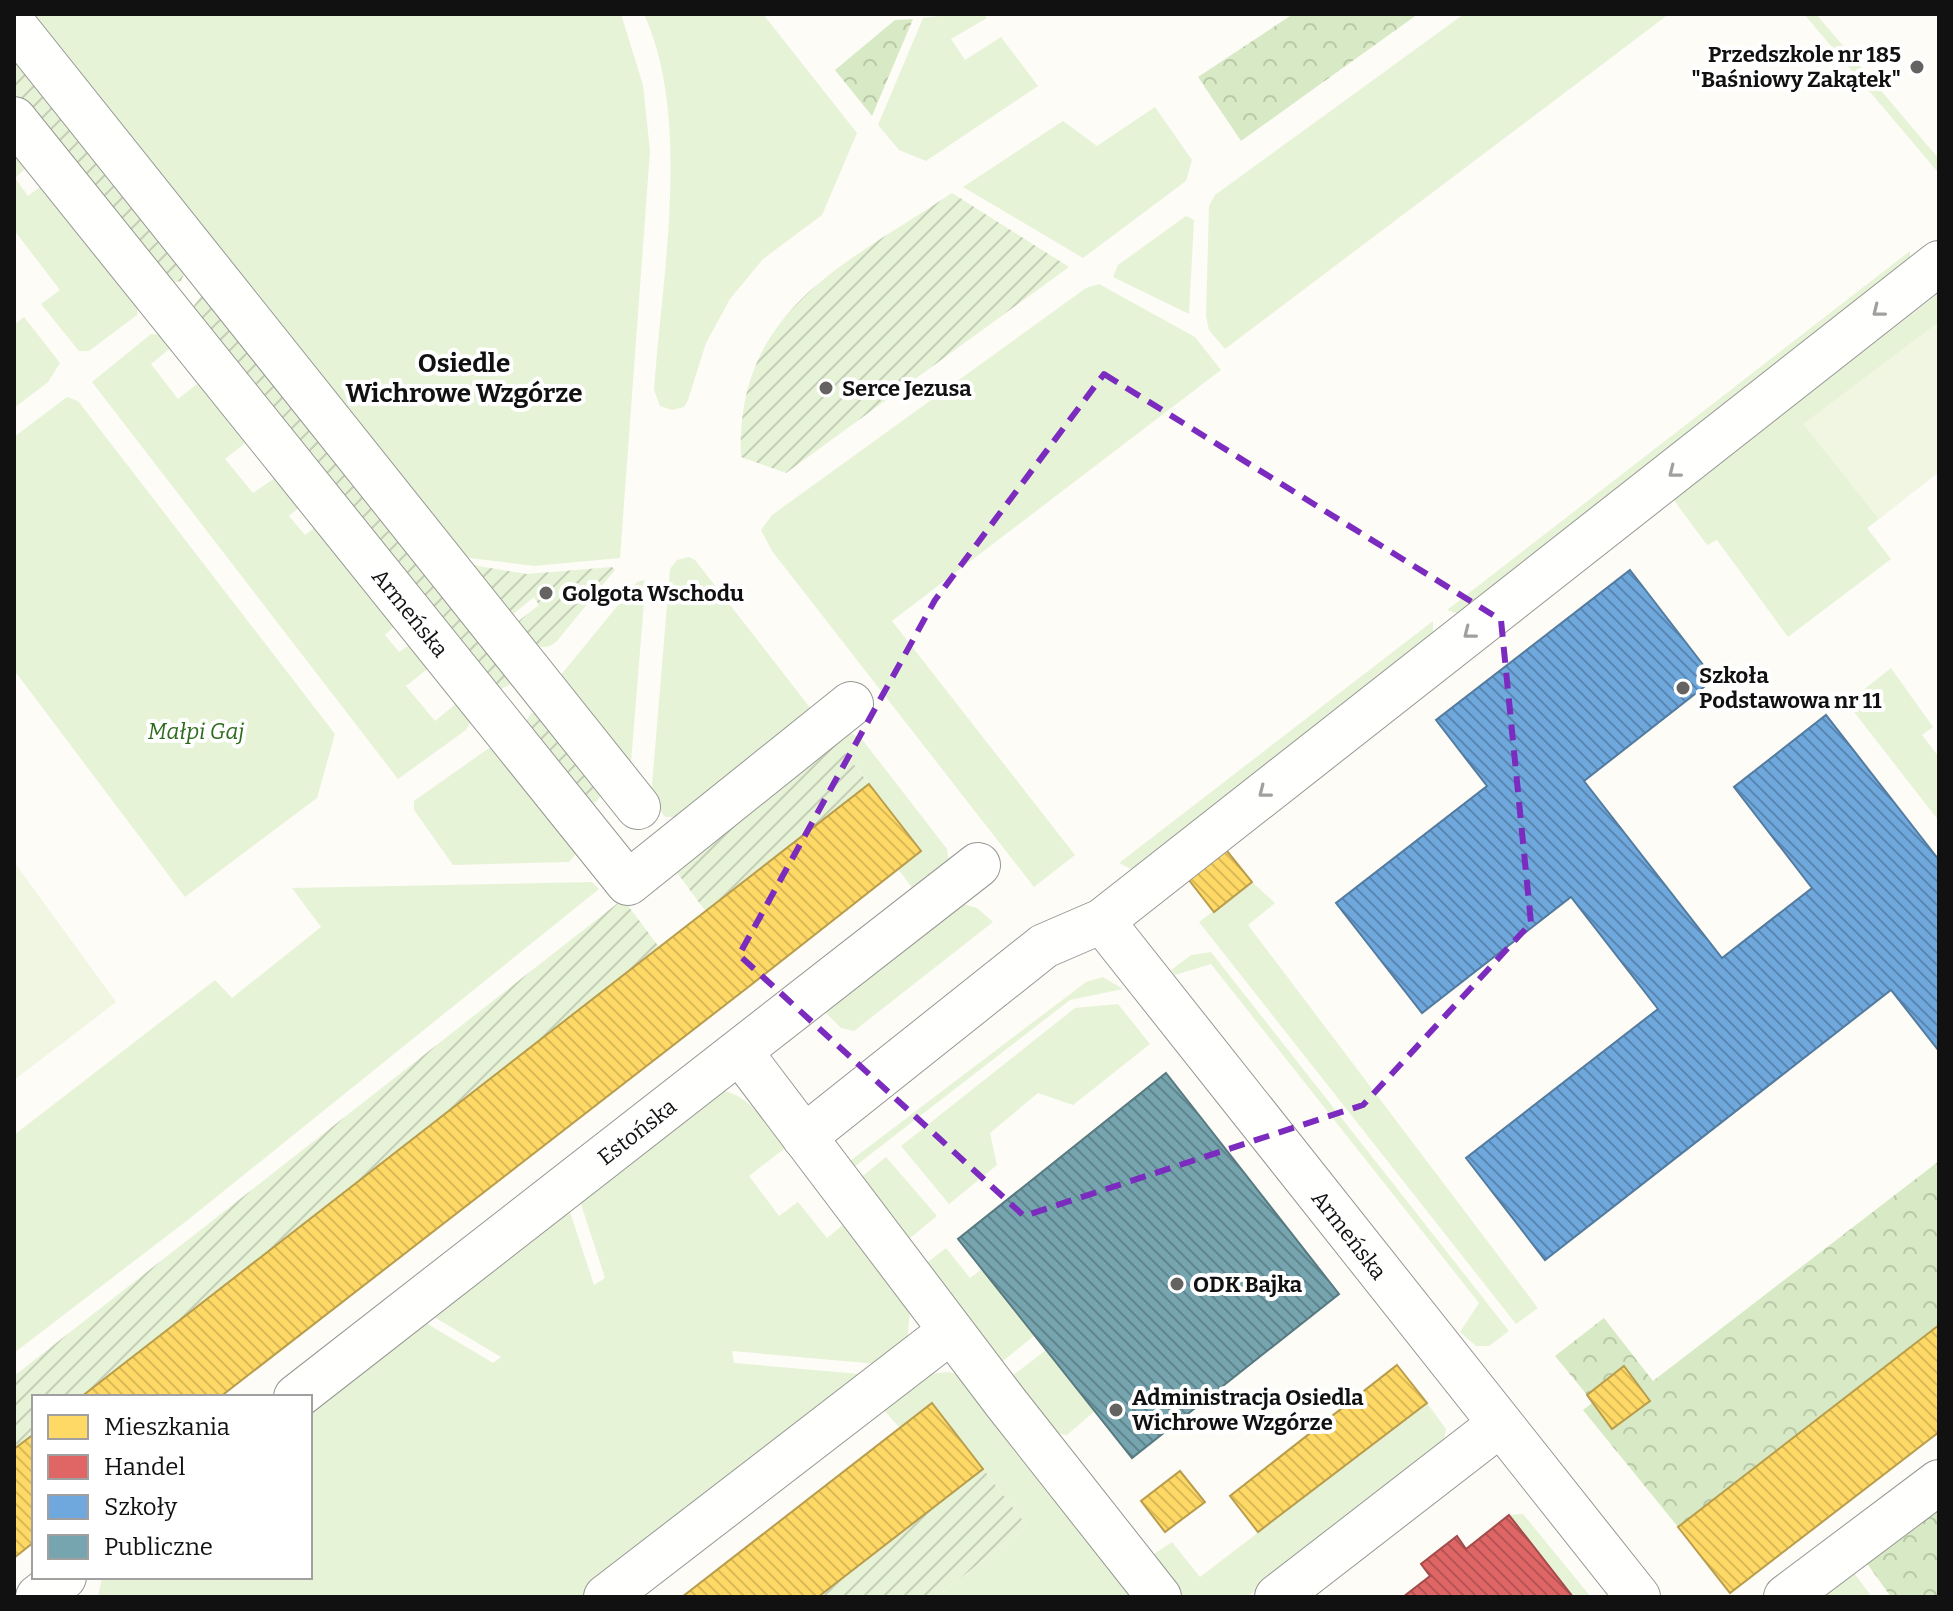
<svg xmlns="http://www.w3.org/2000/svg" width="1953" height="1611" font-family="Bitter,serif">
<defs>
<pattern id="forest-crowns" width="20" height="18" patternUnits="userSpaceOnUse" patternTransform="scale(2)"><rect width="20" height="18" fill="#d8eac5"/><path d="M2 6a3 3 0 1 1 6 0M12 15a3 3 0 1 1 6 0" fill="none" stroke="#b8c8a8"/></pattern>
<pattern id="garden-furrows" width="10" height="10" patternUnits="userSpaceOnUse" patternTransform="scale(2)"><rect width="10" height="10" fill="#e7f3d7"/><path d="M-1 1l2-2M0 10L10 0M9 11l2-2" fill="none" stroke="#c5cfb8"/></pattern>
<pattern id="homes-back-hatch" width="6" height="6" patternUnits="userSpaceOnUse" patternTransform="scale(2)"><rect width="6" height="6" fill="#ffd966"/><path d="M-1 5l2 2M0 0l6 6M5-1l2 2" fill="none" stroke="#dab957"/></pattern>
<pattern id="shops-back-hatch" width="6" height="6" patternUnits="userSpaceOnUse" patternTransform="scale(2)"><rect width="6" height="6" fill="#e06666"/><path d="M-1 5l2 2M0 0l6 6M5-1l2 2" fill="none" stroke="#b45353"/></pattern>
<pattern id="schools-back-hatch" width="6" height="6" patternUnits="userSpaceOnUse" patternTransform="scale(2)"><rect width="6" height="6" fill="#6fa8dc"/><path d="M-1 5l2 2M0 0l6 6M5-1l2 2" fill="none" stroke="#5a87b1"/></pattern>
<pattern id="public-back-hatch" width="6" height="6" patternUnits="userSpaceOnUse" patternTransform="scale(2)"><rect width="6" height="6" fill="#76a5af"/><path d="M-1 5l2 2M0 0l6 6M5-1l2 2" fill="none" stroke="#5f858d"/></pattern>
</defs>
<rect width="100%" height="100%" fill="#fdfcf7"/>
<g fill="#e7f3d7">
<path d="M21,14h600l22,71 7,66 -30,407 -86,8 -80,-10z"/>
<path d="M644,14h119l94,119 -35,82 -59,44 -33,40 -24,44 -18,57 -4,7 -12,3 -12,-4 -6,-16c8,-115 38,-270 -10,-376z"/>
<path d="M954,14h29l4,4 -36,21 14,21 36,-23 37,49 -112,75 -27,-11 -21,-25 45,-107z"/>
<path d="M1464,14h205l-444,335 -16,-19 -3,-14 3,-110 6,-11z"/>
<path d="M1804,14h12l123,145 -2,12z"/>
<path d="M1155,107l37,53 -6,21 -103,77 -120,-71 100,-66 34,25z"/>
<path d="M14,146l15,19 -14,13 13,18 16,-12 94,117 -1,14 -48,36h-10l-38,-47 19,-14 -46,-60z"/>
<path d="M1186,216l8,4 -5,94 -76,-37 5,-12z"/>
<path d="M1910,251v16l-448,348 -15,-5z"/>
<path d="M1099,284l96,53 26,33 -329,251 183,234 -41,32 -262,-336 -11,-21 11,-15 314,-227z"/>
<path d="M1939,293v29l-135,102 75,95 -12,9 24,31 -103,78 -71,-97 -10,5 -34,-46z"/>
<path d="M24,317l36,46 -12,19 -34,26v-83z"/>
<path d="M151,334l14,1 8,11 -22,18 27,35 24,-19 47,60 -24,19 28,34 25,-17 23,30 -12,10 16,19 13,-10 78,100 -11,10 14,17 12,-8 19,23 -24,19 29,35 23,-19 13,19 -5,9 -68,49 -306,-397z"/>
<path d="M67,397l11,4 257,333 -18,64 -132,99 -171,-227v-233z"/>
<path d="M689,557l6,3 120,154 -137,103h-13l-14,-20 19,-228 7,-9z"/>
<path d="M644,580l1,9 -14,174 -71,-87 77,-94z"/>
<path d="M1433,621v16l-300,233 -14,-7z"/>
<path d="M1891,668l42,59 -11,8 17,22v64l-92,-118z"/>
<path d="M850,733l11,5 86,111 2,13 -33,31 -18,-24 23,-18 -88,-114z"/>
<path d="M489,748l6,2 79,97 2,7 -7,8 -116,3 -39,-55v-9z"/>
<path d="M592,882l7,7 -410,330 -175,134v-218l201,-155 17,18 89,-71 -29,-39z"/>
<path d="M1252,882l23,21 -27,22 290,383 -22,16 -317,-402z"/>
<path d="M959,903l18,5 16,14 -139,109 -13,-3 -20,-20z"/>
<path d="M1211,952l298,379 -20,15h-13l-16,-14 19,-29 -268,-339 -36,11 -4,-5 20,-15z"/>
<path d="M1103,977l20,12 -53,11 -216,167 -4,-6 236,-179z"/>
<path d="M1118,1004l32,40 -77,61 -35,-12 -48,40 7,32 -48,39 -48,-58 174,-138z"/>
<path d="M720,1090c30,4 47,35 65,58l-36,28 30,40 19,-14 29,36 17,-14 66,86 -3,34 -19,21 -156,-14 2,12 138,12 -284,222h-490l4,-20h111l3,4 5,-4h89v-171l111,-86 72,43 8,-6 -72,-43 139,-108 26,79 11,-7 -26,-80z"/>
<path d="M886,1157l51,59 -27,22h-13l-44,-54z"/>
<path d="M946,1248l24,30 12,-9 53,66 -38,31 -77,-98z"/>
<path d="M1046,1350l50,60 -29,25 -14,-2 -45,-54z"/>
<path d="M949,1372l10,3 179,222h-202l91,-71 -95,-123 -32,25 -18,-20 46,-34z"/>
<path d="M1427,1403l19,26 -3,17 -196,151h-64l-27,-35 -2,-8 18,-12 28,35z"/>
<path d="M1523,1514l68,83h-18l-64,-82z"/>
<path d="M1851,1569l21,28h-56z"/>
</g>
<g fill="url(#forest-crowns)">
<path d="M1293,14h125l-177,127 -43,-64z"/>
<path d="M913,19l-41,97 -37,-46 60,-50z"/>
<path d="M1939,1161v164l-261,202 -95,-117 9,-7 20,26 37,-28 -25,-35 -37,29 -32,-39 49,-38 49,63z"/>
<path d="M1939,1500v97h-48l-28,-39z"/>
</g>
<g fill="url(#garden-furrows)">
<path d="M14,48l172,222 -5,11 -13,2 -5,-4 -149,-186z"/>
<path d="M952,193l117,74 -283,206 -45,-16c-6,-148 105,-193 211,-264z"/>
<path d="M202,295l310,388 -14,8 -306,-383z"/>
<path d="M460,563l67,11 85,-7 3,3 -58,71c-17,16 -32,-3 -46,-14l28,-22 -5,-8 -28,23z"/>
<path d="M537,712l66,81 -7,9 -6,1 -65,-80 6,-10z"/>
<path d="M833,737l36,47 -163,128 -33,-45z"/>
<path d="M623,899l36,48 -578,450h-47v37l-20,15v-73z"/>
<path d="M983,1469l44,57 -91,71h-117z"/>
</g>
<g fill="#f0f6e1">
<path d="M1939,322v150l-60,47 -76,-95z"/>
<path d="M14,862l102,140 -102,78z"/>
</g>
<g fill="url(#homes-back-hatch)" stroke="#b89d4c" stroke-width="2">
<path d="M869,784l52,67 -174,137 -527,409h-139z"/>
<path d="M1223,846l29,36 -38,30 -29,-37z"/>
<path d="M1939,1325v107l-209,161 -52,-66z"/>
<path d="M1397,1365l30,38 -169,129 -28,-36z"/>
<path d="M1624,1366l26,35 -38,28 -25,-34z"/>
<path d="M932,1403l51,66 -165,128h-136z"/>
<path d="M34,1434v108l-20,16v-109z"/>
<path d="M1180,1471l25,31 -40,30 -24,-31z"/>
</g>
<path fill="url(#shops-back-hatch)" stroke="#a24c4c" stroke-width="2" d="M1509,1515l64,82h-170l27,-21 -9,-12 36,-28 9,13z"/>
<path fill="url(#schools-back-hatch)" stroke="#537b9f" stroke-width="2" d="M1630,570l84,109 -130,102 138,177 90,-70 -78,-101 92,-72 113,145v191l-48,-61 -346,270 -79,-102 192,-149 -87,-112 -149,116 -86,-110 151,-117 -51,-66z"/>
<path fill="url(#public-back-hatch)" stroke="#587980" stroke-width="2" d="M1166,1073l173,221 -207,164 -174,-219z"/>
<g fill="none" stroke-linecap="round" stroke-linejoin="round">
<g stroke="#979795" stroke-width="46">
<g id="street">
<path d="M14,25l624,782"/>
<path d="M14,119l614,764 223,-179"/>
<path d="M1102,921l536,676"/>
<path d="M740,1052l266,351 153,194"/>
<path d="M804,1137l240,-191 58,-25 837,-658"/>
<path d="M296,1397l682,-532"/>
<path d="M38,1597l26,-20"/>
<path d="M606,1597l345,-266"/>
<path d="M1277,1597l222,-172"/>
<path d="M1786,1597l153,-115"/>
</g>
</g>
<use href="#street" stroke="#fffffe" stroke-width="44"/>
</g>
<defs><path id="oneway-chevron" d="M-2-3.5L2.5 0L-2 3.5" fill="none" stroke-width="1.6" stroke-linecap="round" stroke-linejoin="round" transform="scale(2)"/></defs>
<g stroke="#a0a09f">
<use href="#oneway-chevron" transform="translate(1878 311) rotate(142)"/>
<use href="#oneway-chevron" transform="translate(1674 472) rotate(142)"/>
<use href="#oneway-chevron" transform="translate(1469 633) rotate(142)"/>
<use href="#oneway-chevron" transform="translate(1264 792) rotate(142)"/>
</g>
<path fill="none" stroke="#7b2cbf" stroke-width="6" stroke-dasharray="16 10" stroke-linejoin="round" d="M1104,374l397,246 30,303 -168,182 -339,111 -285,-261 196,-355z"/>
<g fill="#646362" stroke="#fff" stroke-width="3">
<circle cx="1917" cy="67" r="8"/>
<circle cx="826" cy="388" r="8"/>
<circle cx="546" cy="593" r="8"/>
<circle cx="1683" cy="688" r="8"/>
<circle cx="1177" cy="1284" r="8"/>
<circle cx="1116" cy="1410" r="8"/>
</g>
<g text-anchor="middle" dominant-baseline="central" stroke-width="8" stroke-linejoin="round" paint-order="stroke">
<g font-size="22" font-weight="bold" fill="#111" stroke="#fff" text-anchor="start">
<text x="1901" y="54" text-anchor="end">Przedszkole nr 185<tspan x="1901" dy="25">"Baśniowy Zakątek"</tspan></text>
<text x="842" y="388">Serce Jezusa</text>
<text x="562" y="593">Golgota Wschodu</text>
<text x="1699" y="675">Szkoła<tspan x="1699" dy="25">Podstawowa nr 11</tspan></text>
<text x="1193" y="1284">ODK Bajka</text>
<text x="1132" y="1397">Administracja Osiedla<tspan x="1132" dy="25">Wichrowe Wzgórze</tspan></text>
</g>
<g font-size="22" fill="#111" stroke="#fff">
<text transform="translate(410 613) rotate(51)">Armeńska</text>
<text transform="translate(637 1132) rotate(-38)">Estońska</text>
<text transform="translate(1349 1235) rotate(52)">Armeńska</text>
</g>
<g font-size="22" font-style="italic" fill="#2f6b1f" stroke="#fff">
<text x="196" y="731">Małpi Gaj</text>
</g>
<g font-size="26" font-weight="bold" fill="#111" stroke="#fff">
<text x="464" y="363">Osiedle<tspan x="464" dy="30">Wichrowe Wzgórze</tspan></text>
</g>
</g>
<rect width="1953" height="1611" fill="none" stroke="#111111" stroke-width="32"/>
<rect x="32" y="1395" width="280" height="184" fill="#ffffff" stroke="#a0a0a0" stroke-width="2"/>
<rect x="48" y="1415" width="40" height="24" fill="#ffd966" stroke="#a0a0a0" stroke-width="2"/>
<text x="104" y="1435" font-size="24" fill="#111111">Mieszkania</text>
<rect x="48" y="1455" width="40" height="24" fill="#e06666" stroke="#a0a0a0" stroke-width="2"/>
<text x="104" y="1475" font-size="24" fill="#111111">Handel</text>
<rect x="48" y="1495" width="40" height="24" fill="#6fa8dc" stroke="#a0a0a0" stroke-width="2"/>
<text x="104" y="1515" font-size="24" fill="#111111">Szkoły</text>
<rect x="48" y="1535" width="40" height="24" fill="#76a5af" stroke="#a0a0a0" stroke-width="2"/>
<text x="104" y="1555" font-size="24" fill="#111111">Publiczne</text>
</svg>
